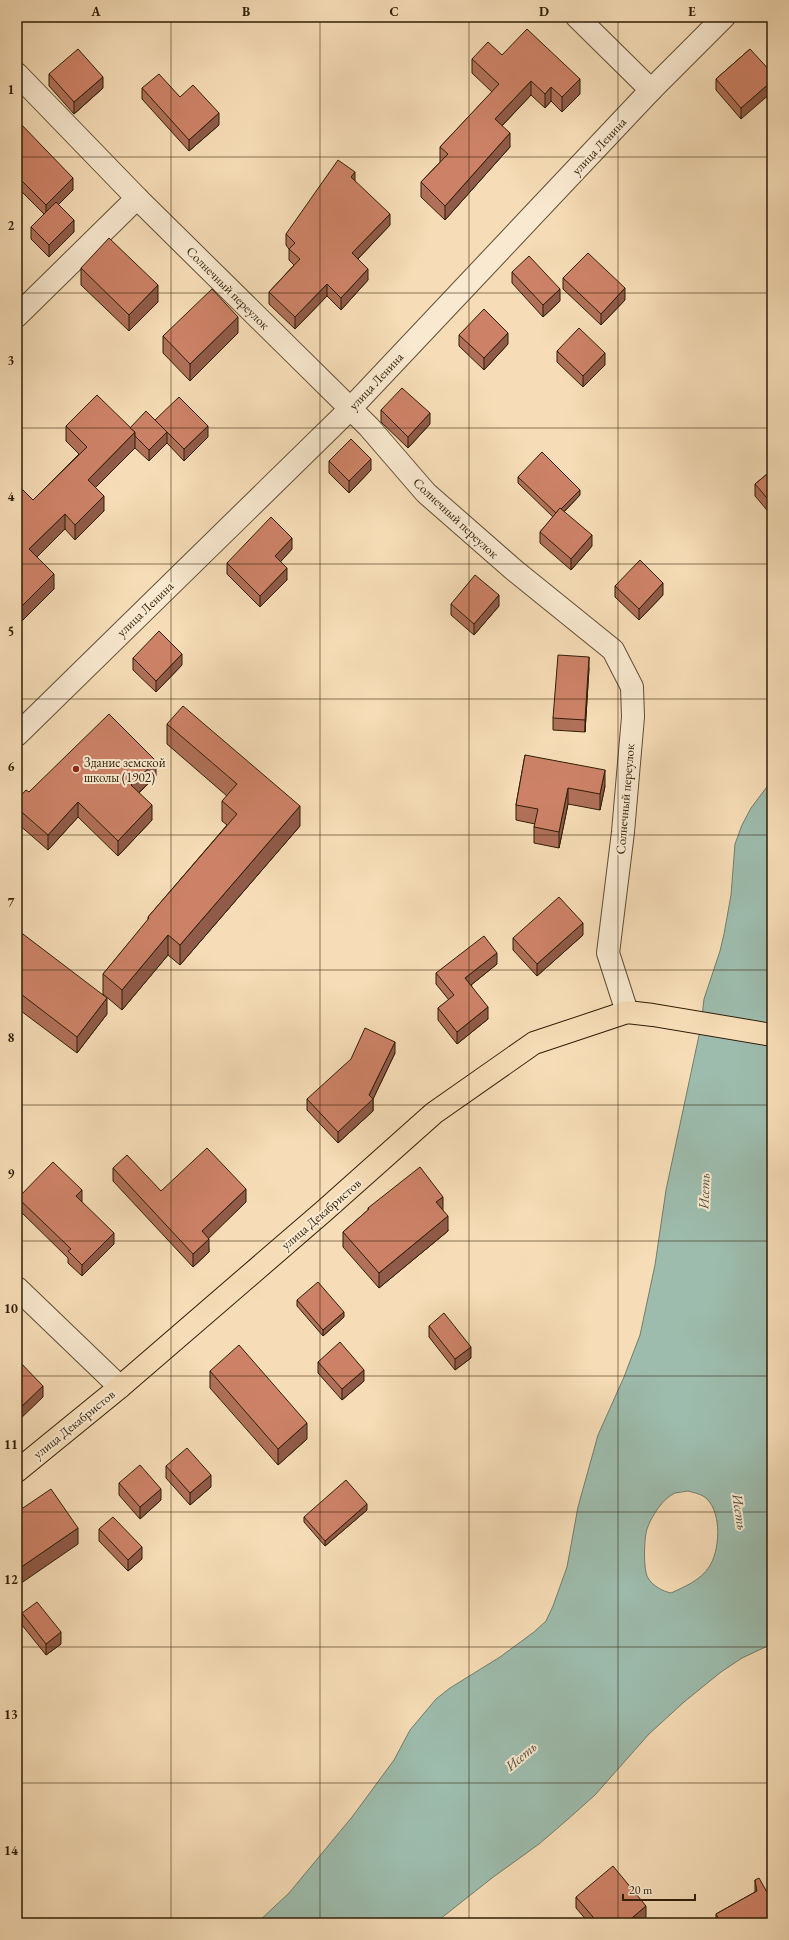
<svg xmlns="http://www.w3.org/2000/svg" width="789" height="1940" font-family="'EB Garamond',serif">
<rect width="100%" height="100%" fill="#f6ddb7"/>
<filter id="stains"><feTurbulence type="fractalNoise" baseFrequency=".005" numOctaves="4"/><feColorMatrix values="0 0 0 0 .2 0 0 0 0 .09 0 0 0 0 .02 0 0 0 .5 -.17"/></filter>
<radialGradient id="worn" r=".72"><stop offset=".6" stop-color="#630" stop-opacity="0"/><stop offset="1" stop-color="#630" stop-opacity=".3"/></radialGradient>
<path fill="#9dbcad" stroke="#717d6b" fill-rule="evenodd" d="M772,780v864l-30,14 -21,14 -37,30 -35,32 -54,61 -28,25 -28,24 -47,34 -57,45h-178l32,-30 63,-76 42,-57 16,-30 26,-31 14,-11 50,-31 34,-25 12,-11 7,-15 14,-39 11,-60 20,-72 26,-58 16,-42 15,-70 11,-75 35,-164 3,-27 16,-48 4,-17 7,-39 4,-51 7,-19 9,-17zM688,1491c7,2 14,3 19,8 15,15 13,52 2,68 -8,13 -25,20 -38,26 -9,-2 -18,-7 -23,-15 -5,-8 -4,-40 -1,-49 4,-12 16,-31 28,-36 4,-1 9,-1 13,-2z"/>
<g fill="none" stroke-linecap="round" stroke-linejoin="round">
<g stroke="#614e33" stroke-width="24">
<g id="minor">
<path d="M577,17l74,73"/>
<path d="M17,74l120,124 232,229 57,66 88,77 99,80 19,37 1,30 -10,115 -15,121 19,59"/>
<path d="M17,316l120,-118"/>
<path d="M17,735l333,-326 301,-319 73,-73"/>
<path d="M17,1288l103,99"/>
</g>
</g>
<g stroke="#2f1e07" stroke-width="24">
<path id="major" d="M17,1471l103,-84 204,-176 110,-98 100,-70 93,-31 26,3 119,20"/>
</g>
<use href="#minor" stroke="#f9e9d0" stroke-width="22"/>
<use href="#major" stroke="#f6ddb7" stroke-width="22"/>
</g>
<g fill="#b07059" stroke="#2f1e07">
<path d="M750,49l-9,70 -25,-29v-11z"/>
<path d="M502,55l78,39 -18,18 -11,-11 -6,7 -14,-13 -29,31 8,21 -65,73 -24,-23v-15l19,-20v-15l52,-55 -20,-19v-14z"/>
<path d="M49,74l54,14 -29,26 -25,-28z"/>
<path d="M142,88l38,9 39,28 -30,26 -47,-52z"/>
<path d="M17,120l56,70 -15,15 16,27 -25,25 -18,-18v-12l13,-13 -27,-27z"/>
<path d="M355,181l35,44 -32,34 10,21 -27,30 -14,-14 -32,33 -26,-25v-12l25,-27 -5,-5v-11l-3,-4v-11z"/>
<path d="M81,268l77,34 -29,29 -48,-46z"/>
<path d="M512,272l48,29 -17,16 -31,-34z"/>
<path d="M563,278l62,22 -24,25 -38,-36z"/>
<path d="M238,333l-48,48 -27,-28v-17z"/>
<path d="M459,335l49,9 -24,26 -25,-24z"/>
<path d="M557,351l48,14 -22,22 -26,-25z"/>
<path d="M381,410l49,14 -22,24 -27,-26z"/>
<path d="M155,421l53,16 -24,24 -17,-18 -18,18 -14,-13 -40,39 9,24 -29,29 -10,-11 -28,28 17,32 -37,37v-142l16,16 46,-46 -13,-13v-15l64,2z"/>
<path d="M329,461l42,9 -22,23 -20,-20z"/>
<path d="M772,470v46l-17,-20v-12z"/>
<path d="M518,477l62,18 -16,17 28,34 -21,24 -31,-27v-11l13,-15 -35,-34z"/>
<path d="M292,549l-12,13 7,18 -27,27 -33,-33v-11z"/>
<path d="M615,586l48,9 -24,25 -24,-23z"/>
<path d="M451,604l48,2 -25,29 -23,-20z"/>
<path d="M133,658l49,7 -26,27 -23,-22z"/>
<path d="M589,668l-4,64 -32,-2v-12z"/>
<path d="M167,724l133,102 -120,139 -12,-10 -46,55 -19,-16v-20l45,-54v-3l79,-92 -5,-4v-20l5,-5 -60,-52z"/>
<path d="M525,755l80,31 -5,24 -32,-6 -9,44 -25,-5v-16l1,-3 -19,-4v-15z"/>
<path d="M156,776l-17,17 13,27 -34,36 -40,-39 -30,33 -31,-27v-23l12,-8z"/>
<path d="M17,934l90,80 -30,39 -60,-45z"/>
<path d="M583,935l-46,41 -24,-26v-12z"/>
<path d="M497,964l-26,21 17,34 -31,25 -19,-24v-12l11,-8 -13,-16v-11z"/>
<path d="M395,1053l-22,46v12l-35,32 -31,-33v-11z"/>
<path d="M113,1168l48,23 85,11 -38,36 1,14 -16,15 -80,-86z"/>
<path d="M18,1198l64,4 32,42 -32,32 -14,-13v-5l-50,-49z"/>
<path d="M368,1208l75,3 5,20 -69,57 -36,-41v-15l25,-22z"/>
<path d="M297,1300l47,17 -21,19 -26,-30z"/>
<path d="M429,1326l42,32 -16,12 -26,-33z"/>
<path d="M318,1362l46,19 -22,19 -24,-27z"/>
<path d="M210,1371l97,68 -29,26 -68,-77z"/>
<path d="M166,1466l45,21 -21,18 -24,-27z"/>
<path d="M119,1483l42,17 -21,19 -21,-24z"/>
<path d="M367,1510l-42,36 -21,-24v-5z"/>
<path d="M99,1529l43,30 -14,12 -29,-30z"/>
<path d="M22,1613l39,31 -15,11 -24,-30z"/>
<path d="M755,1880l17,43h-56v-9l39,-22z"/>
<path d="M576,1897l70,21 -6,5h-51l-13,-15z"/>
</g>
<g fill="#905b48" stroke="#2f1e07">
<path d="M103,77v11l-29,26v-12z"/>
<path d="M580,79v15l-18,18v-15z"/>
<path d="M531,81v14l-36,38v-14z"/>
<path d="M772,81v11l-31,27v-11z"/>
<path d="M551,87v14l-6,7v-14z"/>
<path d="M219,113v12l-30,26v-11z"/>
<path d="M510,133v14l-65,73v-14z"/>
<path d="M355,172v12l-4,-7z"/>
<path d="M73,178v12l-27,27v-12z"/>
<path d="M390,214v11l-38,40v-12z"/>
<path d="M74,220v12l-25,25v-12z"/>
<path d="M368,269v11l-27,30v-12z"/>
<path d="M327,284v12l-32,33v-12z"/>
<path d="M158,285v17l-29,29v-16z"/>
<path d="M625,288v12l-24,25v-11z"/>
<path d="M560,289v12l-17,16v-12z"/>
<path d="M238,317v16l-48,48v-17z"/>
<path d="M508,333v11l-24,26v-12z"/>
<path d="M605,353v12l-22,22v-11z"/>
<path d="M430,413v11l-22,24v-11z"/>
<path d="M208,426v11l-24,24v-12z"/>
<path d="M135,432v16l-47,47v-15z"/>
<path d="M167,432v11l-18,18v-11z"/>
<path d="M371,459v11l-22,23v-12z"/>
<path d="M580,490v5l-24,25v-6z"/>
<path d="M104,496v15l-29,29v-15z"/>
<path d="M65,514v15l-36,36v-16z"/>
<path d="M592,535v11l-21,24v-11z"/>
<path d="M292,538v11l-17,19v-12z"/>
<path d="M287,568v12l-27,27v-11z"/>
<path d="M54,574v15l-37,37v-15z"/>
<path d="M663,583v12l-24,25v-11z"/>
<path d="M499,595v11l-25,29v-11z"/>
<path d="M182,654v11l-26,27v-11z"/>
<path d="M589,657v11l-4,64v-12z"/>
<path d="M156,761v15l-25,24v-15z"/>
<path d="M605,770v16l-5,24v-16z"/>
<path d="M568,788v16l-9,44v-16z"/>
<path d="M78,802v15l-30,33v-15z"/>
<path d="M152,805v15l-34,36v-15z"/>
<path d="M300,806v20l-120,139v-20z"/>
<path d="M583,923v12l-46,41v-12z"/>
<path d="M168,935v20l-46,55v-20z"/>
<path d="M497,953v11l-32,26v-12z"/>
<path d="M107,998v16l-30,39v-16z"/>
<path d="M488,1007v12l-31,25v-12z"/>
<path d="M395,1042v11l-22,46v12l-35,32v-11l31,-37z"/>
<path d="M246,1189v13l-44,43v-14z"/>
<path d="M82,1190v12l-6,-6z"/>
<path d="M443,1197v15l-7,-10z"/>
<path d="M448,1216v15l-69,57v-15z"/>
<path d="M114,1233v11l-32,32v-11z"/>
<path d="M209,1239v13l-16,15v-13z"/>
<path d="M344,1312v5l-21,19v-6z"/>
<path d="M471,1347v11l-16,12v-11z"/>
<path d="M364,1370v11l-22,19v-11z"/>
<path d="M43,1386v11l-26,25v-11z"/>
<path d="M307,1423v16l-29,26v-16z"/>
<path d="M211,1475v12l-21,18v-12z"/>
<path d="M161,1489v11l-21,19v-12z"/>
<path d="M367,1504v6l-42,36v-5z"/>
<path d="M78,1528v16l-61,42v-16z"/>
<path d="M142,1547v12l-14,12v-11z"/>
<path d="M61,1632v12l-15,11v-11z"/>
<path d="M646,1906v12l-6,5h-14z"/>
</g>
<g fill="#cd8267" stroke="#2f1e07">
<path d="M527,29l53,50 -18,18 -11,-10 -6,7 -14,-13 -36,38 15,14 -65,73 -24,-24 27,-28 -8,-7 59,-63 -27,-25 16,-17 14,13z"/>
<path d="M78,49l25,28 -29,25 -25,-28z"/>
<path d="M750,49l22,24v8l-31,27 -25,-29z"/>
<path d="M159,74l21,23 13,-12 26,28 -30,27 -47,-52z"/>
<path d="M17,120l56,58 -27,27 -29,-29z"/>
<path d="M338,160l17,12 -4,5 39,37 -38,39 16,16 -27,29 -14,-14 -32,33 -26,-25 31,-33 -11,-10 6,-6 -9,-9z"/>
<path d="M56,202l18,18 -25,25 -18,-18z"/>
<path d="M109,238l49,47 -29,30 -48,-47z"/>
<path d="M588,253l37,35 -24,26 -38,-36z"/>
<path d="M529,256l31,33 -17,16 -31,-33z"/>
<path d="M212,289l26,28 -48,47 -27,-28z"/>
<path d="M484,309l24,24 -24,25 -25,-23z"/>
<path d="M579,328l26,25 -22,23 -26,-25z"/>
<path d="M402,388l28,25 -22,24 -27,-27z"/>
<path d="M97,395l38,37 -47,48 16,16 -29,29 -10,-11 -36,35 25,25 -37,37v-93l4,-4 -4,-4v-26l16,16 54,-53 -21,-21z"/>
<path d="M179,397l29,29 -24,23 -29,-29z"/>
<path d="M146,411l21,21 -18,18 -14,-14v-4l-5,-4z"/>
<path d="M351,439l20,20 -22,22 -20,-20z"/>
<path d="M542,452l38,38 -19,19 -1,-1 -4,5 -38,-36z"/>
<path d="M772,470v34l-17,-20z"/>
<path d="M560,508l32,27 -21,24 -31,-27z"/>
<path d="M271,517l21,21 -17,18 12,12 -27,28 -33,-33z"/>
<path d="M640,560l23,23 -24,26 -24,-23z"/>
<path d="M475,575l24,20 -25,29 -23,-20z"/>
<path d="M159,631l23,23 -26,27 -23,-23z"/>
<path d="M558,655l31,2 -4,63 -32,-2z"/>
<path d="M183,706l117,100 -120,139 -12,-10 -46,55 -19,-16 46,-56 -1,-1 89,-103 -15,-13 15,-17 -70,-60z"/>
<path d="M109,714l47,47 -25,24 21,20 -34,36 -40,-39 -30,33 -31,-27v-8l9,-10 3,2z"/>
<path d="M525,755l80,15 -5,24 -32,-6 -9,44 -25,-5 4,-18 -22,-4z"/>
<path d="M559,897l24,26 -46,41 -24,-26z"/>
<path d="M19,931l88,67 -30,39 -60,-46v-57z"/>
<path d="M484,936l13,17 -32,25 23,29 -31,25 -19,-24 16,-13 -18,-22z"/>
<path d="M365,1028l30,14 -26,53 4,4 -35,33 -31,-33 44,-40z"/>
<path d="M207,1148l39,41 -44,42 7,8 -16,15 -80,-86 14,-13 34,36z"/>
<path d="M53,1162l29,28 -6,6 38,37 -32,32 -14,-14 3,-2 -53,-51z"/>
<path d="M420,1167l23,30 -7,5 12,14 -69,57 -36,-41 26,-23 -1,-1z"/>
<path d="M318,1282l26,30 -21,18 -26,-30z"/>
<path d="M444,1313l27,34 -16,12 -26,-33z"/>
<path d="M340,1342l24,28 -22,19 -24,-27z"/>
<path d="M239,1345l68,78 -29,26 -68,-78z"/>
<path d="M17,1359l26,27 -26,25z"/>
<path d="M187,1448l24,27 -21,18 -24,-27z"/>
<path d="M140,1465l21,24 -21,18 -21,-24z"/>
<path d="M346,1480l21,24 -42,37 -21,-24z"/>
<path d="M51,1489l27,39 -61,42v-58z"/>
<path d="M113,1517l29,30 -14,13 -29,-31z"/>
<path d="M37,1602l24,30 -15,12 -24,-31z"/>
<path d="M613,1866l33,40 -20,17h-28l-22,-26z"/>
<path d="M759,1878l13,23v22h-51l-5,-9 41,-23 -2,-11z"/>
</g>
<path fill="none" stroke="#2f1e07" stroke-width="1" stroke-opacity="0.55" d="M171,17v1906M320,17v1906M469,17v1906M618,17v1906M17,157h755M17,293h755M17,428h755M17,564h755M17,699h755M17,835h755M17,970h755M17,1105h755M17,1241h755M17,1376h755M17,1512h755M17,1647h755M17,1783h755"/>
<circle fill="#8f2418" stroke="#f9e9d0" stroke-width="1.5" cx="76" cy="769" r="4"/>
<g text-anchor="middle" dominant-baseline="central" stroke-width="4" stroke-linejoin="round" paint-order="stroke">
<g font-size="13" fill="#2f1e07" stroke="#f9e9d0">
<text transform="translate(599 146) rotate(-47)">улица Ленина</text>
<text transform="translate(228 288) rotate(45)">Солнечный переулок</text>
<text transform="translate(376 381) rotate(-47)">улица Ленина</text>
<text transform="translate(456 518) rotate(43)">Солнечный переулок</text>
<text transform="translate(145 609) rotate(-44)">улица Ленина</text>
<text transform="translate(625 799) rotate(-85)">Солнечный переулок</text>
<text transform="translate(321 1214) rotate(-41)">улица Декабристов</text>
<text transform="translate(74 1424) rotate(-39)">улица Декабристов</text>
</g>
<g font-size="13" fill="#2f1e07" stroke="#f9e9d0" text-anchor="start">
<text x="84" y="762">Здание земской<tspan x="84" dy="15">школы (1902)</tspan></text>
</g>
<g font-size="14" font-style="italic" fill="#504d39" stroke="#f9e9d0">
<text transform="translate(704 1191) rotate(-88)">Исеть</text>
<text transform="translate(740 1512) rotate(82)">Исеть</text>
<text transform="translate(521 1756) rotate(-40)">Исеть</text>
</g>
</g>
<rect width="789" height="1940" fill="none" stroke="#f6ddb7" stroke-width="44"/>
<path d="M623 1894v6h72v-6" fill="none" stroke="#2f1e07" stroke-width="2"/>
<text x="629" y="1894" font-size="12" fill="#2f1e07" stroke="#f9e9d0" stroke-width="3" paint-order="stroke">20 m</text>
<rect x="22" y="22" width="745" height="1896" fill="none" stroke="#2f1e07" stroke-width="1.5"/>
<g font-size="13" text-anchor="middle" font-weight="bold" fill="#2f1e07">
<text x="96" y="16">A</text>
<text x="246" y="16">B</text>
<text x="394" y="16">C</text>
<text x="544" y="16">D</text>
<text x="692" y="16">E</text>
<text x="11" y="94">1</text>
<text x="11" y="230">2</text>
<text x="11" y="365">3</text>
<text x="11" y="501">4</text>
<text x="11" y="636">5</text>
<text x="11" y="771">6</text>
<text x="11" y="907">7</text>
<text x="11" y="1042">8</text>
<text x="11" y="1178">9</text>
<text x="11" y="1313">10</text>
<text x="11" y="1449">11</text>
<text x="11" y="1584">12</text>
<text x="11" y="1719">13</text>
<text x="11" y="1855">14</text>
</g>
<rect width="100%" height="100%" filter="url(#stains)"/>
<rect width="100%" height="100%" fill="url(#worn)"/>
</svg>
